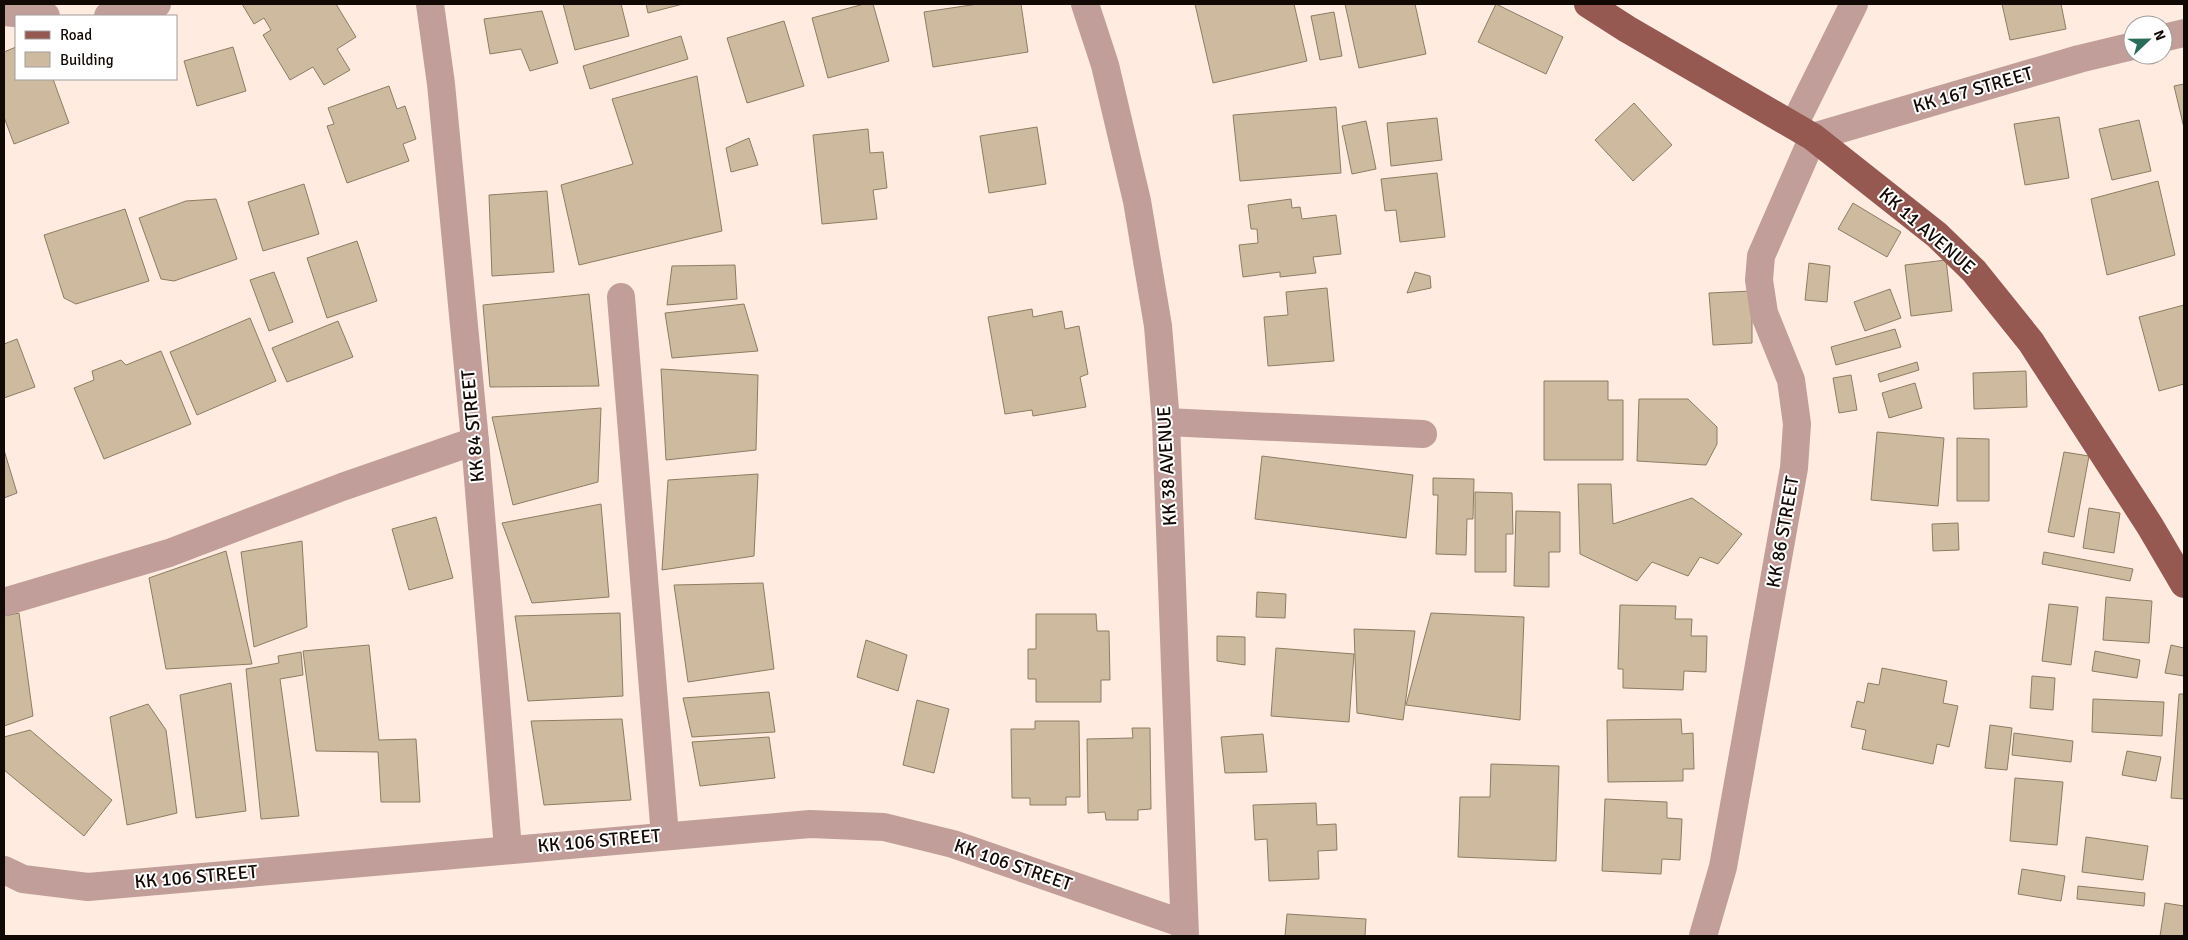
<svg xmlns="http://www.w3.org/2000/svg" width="2188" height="940" font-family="Signika,sans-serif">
<rect width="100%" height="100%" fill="#ffebe0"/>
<g fill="#cebb9f" stroke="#8e7c62">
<path d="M242,4h94l20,33 -19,12 13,21 -26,15 -11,-18 -23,13 -27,-45 8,-5 -7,-12 -10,6z"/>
<path d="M563,4h58l8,32 -54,14z"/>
<path d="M646,4h37l-35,9z"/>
<path d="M864,4h9l16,57 -61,17 -16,-60z"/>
<path d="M978,4h43l7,48 -95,15 -9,-55z"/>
<path d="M1195,4h99l13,57 -94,22z"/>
<path d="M1345,4h70l11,50 -67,14z"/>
<path d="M1496,4l67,33 -17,37 -68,-32z"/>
<path d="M2002,4h59l5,25 -56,11z"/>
<path d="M542,11l16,52 -28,8 -9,-22 -31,5 -6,-35z"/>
<path d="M1334,12l8,44 -22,4 -9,-44z"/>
<path d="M784,21l20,65 -57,17 -20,-65z"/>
<path d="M681,36l7,23 -98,30 -7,-23z"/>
<path d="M16,47v32h37l16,44 -55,21 -10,-27v-65z"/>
<path d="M233,47l13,44 -49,15 -13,-45z"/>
<path d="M697,76l25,155 -143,34 -18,-80 72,-21 -21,-65z"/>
<path d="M2184,84v44l-10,-42z"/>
<path d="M389,86l8,23 8,-3 11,33 -13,5 6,17 -62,22 -20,-57 7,-2 -6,-16z"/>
<path d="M1634,103l38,42 -39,36 -38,-41z"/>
<path d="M1336,107l5,66 -101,8 -7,-66z"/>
<path d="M2059,117l10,61 -44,7 -11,-61z"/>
<path d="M1437,118l5,42 -51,6 -4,-43z"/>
<path d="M2139,120l12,51 -39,9 -13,-51z"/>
<path d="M1366,121l10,48 -24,5 -10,-48z"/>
<path d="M1037,127l9,57 -57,9 -9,-57z"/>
<path d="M868,129l2,24 13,-1 4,36 -14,2 4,29 -55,5 -9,-89z"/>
<path d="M749,138l9,27 -27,7 -5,-24z"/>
<path d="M1437,173l8,64 -45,5 -4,-32 -11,1 -4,-32z"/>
<path d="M2158,181l17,74 -68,20 -16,-76z"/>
<path d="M304,184l15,50 -56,17 -15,-49z"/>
<path d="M547,191l7,81 -62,4 -3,-81z"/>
<path d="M216,199l21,60 -63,22 -13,-2 -22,-61 47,-17z"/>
<path d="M1291,199l1,9 8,-1 2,12 34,-4 5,39 -28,3 3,16 -36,4v-5l-37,5 -4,-32 19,-2 -1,-14h-6l-3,-24z"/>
<path d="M1853,203l48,29 -14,25 -49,-28z"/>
<path d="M125,209l24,72 -73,23 -12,-6 -20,-63z"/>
<path d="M357,241l20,60 -50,17 -20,-60z"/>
<path d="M1946,260l6,51 -41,5 -6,-51z"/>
<path d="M1809,263l21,3 -3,36 -22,-2z"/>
<path d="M735,265l2,34 -70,6 5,-39z"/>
<path d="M274,272l19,50 -24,9 -19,-51z"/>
<path d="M1415,272l15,4 1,12 -24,5z"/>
<path d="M1327,288l7,73 -66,5 -4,-49 24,-2 -2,-23z"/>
<path d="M1890,289l11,29 -36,13 -11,-29z"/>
<path d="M1752,291v52l-39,2 -4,-52z"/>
<path d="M589,294l10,92 -109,1 -7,-82z"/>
<path d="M744,304l14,47 -86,7 -7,-45z"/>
<path d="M2184,305v79l-25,7 -20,-74z"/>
<path d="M1032,309l1,8 29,-6 3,18 14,-3 9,48 -8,3 6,30 -53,9 -1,-6 -27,4 -17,-97z"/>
<path d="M250,318l26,63 -79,34 -27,-63z"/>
<path d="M338,321l15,36 -66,25 -15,-34z"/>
<path d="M1895,329l6,18 -65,18 -5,-18z"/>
<path d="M17,339l18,48 -31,11v-54z"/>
<path d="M161,351l30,73 -87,35 -30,-71 20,-8 -2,-9 29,-11 5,5z"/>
<path d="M1917,362l2,8 -39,12 -2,-8z"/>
<path d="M661,369l97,6 -2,75 -90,10z"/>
<path d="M2026,371l1,36 -53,2 -1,-36z"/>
<path d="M1851,375l6,35 -18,3 -6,-35z"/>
<path d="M1544,381h64v19h15v60h-79z"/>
<path d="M1915,383l7,25 -33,10 -7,-25z"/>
<path d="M1639,399h49l29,28v17l-11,21 -69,-4z"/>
<path d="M601,408l-3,74 -85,23 -21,-88z"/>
<path d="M1877,432l67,6 -6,68 -67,-6z"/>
<path d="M1957,438l32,1v62h-32z"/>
<path d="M4,450l13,43 -13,5z"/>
<path d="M2064,452l25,4 -15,81 -26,-5z"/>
<path d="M1262,456l151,19 -7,63 -151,-19z"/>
<path d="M758,474l-4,82 -92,14 6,-90z"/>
<path d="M1433,478l41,1 -1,40h-6l-1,36 -30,-1 2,-59h-5z"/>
<path d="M1578,484h33l2,40 79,-26 50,36 -24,30 -18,-7 -12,19 -36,-14 -15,19 -57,-27z"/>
<path d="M1475,492l37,1 1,41h-7v38h-31z"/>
<path d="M601,504l8,93 -77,6 -30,-80z"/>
<path d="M2089,508l31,5 -6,40 -31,-5z"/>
<path d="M1516,511l44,1v40h-11v35l-35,-1z"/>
<path d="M436,517l17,61 -44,12 -17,-61z"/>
<path d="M1958,523l1,27 -26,1 -1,-27z"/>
<path d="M302,541l5,86 -53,20 -13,-95z"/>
<path d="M226,551l26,113 -86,5 -17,-91z"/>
<path d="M2044,552l89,17 -3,12 -88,-17z"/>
<path d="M763,583l11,86 -86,13 -14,-97z"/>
<path d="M1257,592l29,2 -1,24 -29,-1z"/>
<path d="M2106,597l46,4 -3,42 -46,-3z"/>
<path d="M2049,604l29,3 -7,58 -29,-4z"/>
<path d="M1620,605l56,1 -1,13h17l-1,17h16l-1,36 -22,-1 -1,19 -60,-2v-19h-5z"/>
<path d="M19,613l14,103 -29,10v-110z"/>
<path d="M620,613l3,83 -95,5 -13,-85z"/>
<path d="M1431,613l93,4 -4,103 -114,-15z"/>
<path d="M1036,614h60l1,17h12l1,49h-9v22h-65v-23h-8v-30h8z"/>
<path d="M1354,629l61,2 -12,89 -46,-7z"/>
<path d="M1217,636l28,1v28l-28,-4z"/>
<path d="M866,640l41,15 -9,36 -41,-14z"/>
<path d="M369,645l10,95 37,-1 4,63h-39l-3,-50 -62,-1 -13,-100z"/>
<path d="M2171,645l13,3v28l-19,-3z"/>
<path d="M1276,648l78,6 -5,68 -78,-6z"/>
<path d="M2095,651l45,9 -3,18 -45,-7z"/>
<path d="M301,652l2,23 -23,4 19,137 -38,3 -15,-150 33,-6 -1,-7z"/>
<path d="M1882,668l65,13 -4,22 15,3 -9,41 -12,-3 -4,20 -71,-15 4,-19 -15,-3 6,-26 7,2 4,-20 11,2z"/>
<path d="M2032,676l23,2 -2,32 -23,-2z"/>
<path d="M231,683l15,128 -50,7 -16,-123z"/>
<path d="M769,692l6,40 -83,5 -9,-39z"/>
<path d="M2179,694h5v105l-13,-1z"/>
<path d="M2093,699l71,3 -2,34 -70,-4z"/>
<path d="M917,700l32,9 -15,64 -31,-8z"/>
<path d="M148,704l18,26 11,83 -50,12 -17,-108z"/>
<path d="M622,719l9,81 -87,5 -13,-84z"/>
<path d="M1681,719l1,15 11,-1 1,36h-11v12l-75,1 -1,-62z"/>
<path d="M1035,721h44l1,76h-14v8h-36v-7h-18l-1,-69h24z"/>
<path d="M1990,725l22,3 -5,42 -22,-2z"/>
<path d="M1132,728h18l1,81 -13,1v10h-32l-1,-8 -17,1 -1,-74 46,-1z"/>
<path d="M30,730l82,70 -28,36 -80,-66v-33z"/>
<path d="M2014,733l59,8 -2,21 -59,-7z"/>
<path d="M1263,734l4,38 -42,1 -4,-36z"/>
<path d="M769,737l6,41 -75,8 -8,-44z"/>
<path d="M2127,751l34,6 -5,24 -34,-6z"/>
<path d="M1491,764l68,2 -3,95 -98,-4 2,-60h30z"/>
<path d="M2015,778l48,4 -6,63 -47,-4z"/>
<path d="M1605,799l62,3v16l15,1 -2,41 -18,-1 -1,15 -59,-3z"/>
<path d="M1316,803l1,22 19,-1 1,26 -19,1 1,28 -50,2 -2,-42 -12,1 -2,-35z"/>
<path d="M2086,837l62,9 -5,34 -61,-8z"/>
<path d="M2022,869l43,7 -4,25 -43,-7z"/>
<path d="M2078,886l67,7 -1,13 -67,-7z"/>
<path d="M2165,903l19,3v30h-24z"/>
<path d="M1287,914l79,5 -1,17h-80z"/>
</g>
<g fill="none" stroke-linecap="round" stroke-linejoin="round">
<g stroke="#c19e99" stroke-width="28">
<path d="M430,4l11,80 34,357 33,408"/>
<path d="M1085,4l20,61 32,136 21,125 8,96 19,514"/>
<path d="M4,12l42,4"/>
<path d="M108,16l49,-12"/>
<path d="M2163,38l21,-5"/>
<path d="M1794,125l60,-121"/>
<path d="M621,297l44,539"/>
<path d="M1166,422l257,12"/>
<path d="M4,602l165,-49 173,-66 133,-46"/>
<path d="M4,870l19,9 65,8 722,-63 74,3 69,17 231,80"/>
<path d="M1703,936l20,-69 71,-399 3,-44 -6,-44 -27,-67 -5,-33 2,-24 52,-119 266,-78 54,-13"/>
</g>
<path stroke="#955952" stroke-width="28" d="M1588,4l39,25 186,108 124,98 37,36 57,71 119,184 34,58"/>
</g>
<g text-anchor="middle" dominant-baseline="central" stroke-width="4" stroke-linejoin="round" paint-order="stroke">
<g font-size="19" fill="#130904" stroke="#fff">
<text transform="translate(1973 90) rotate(-16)">KK 167 STREET</text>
<text transform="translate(1927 231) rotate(41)">KK 11 AVENUE</text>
<text transform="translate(473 426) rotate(-95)">KK 84 STREET</text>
<text transform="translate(1167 466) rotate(-93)">KK 38 AVENUE</text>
<text transform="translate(1783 532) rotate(-80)">KK 86 STREET</text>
<text transform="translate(599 841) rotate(-5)">KK 106 STREET</text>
<text transform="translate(1013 865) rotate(19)">KK 106 STREET</text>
<text transform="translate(196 877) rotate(-5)">KK 106 STREET</text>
</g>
</g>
<rect width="2188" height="940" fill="none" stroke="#130904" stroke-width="10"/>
<rect x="15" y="15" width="162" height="65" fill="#ffffff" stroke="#a19d9b"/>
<rect x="25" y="31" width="25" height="8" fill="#955952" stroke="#a19d9b"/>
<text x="60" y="40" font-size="15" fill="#130904">Road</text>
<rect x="25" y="52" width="25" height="15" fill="#cebb9f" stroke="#a19d9b"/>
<text x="60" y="65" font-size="15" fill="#130904">Building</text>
<g transform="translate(2148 40) rotate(68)"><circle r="24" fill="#ffffff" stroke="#a19d9b"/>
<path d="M0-4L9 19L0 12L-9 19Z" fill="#2a6b5a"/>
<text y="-8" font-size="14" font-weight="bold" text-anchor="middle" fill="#130904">N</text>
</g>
</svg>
